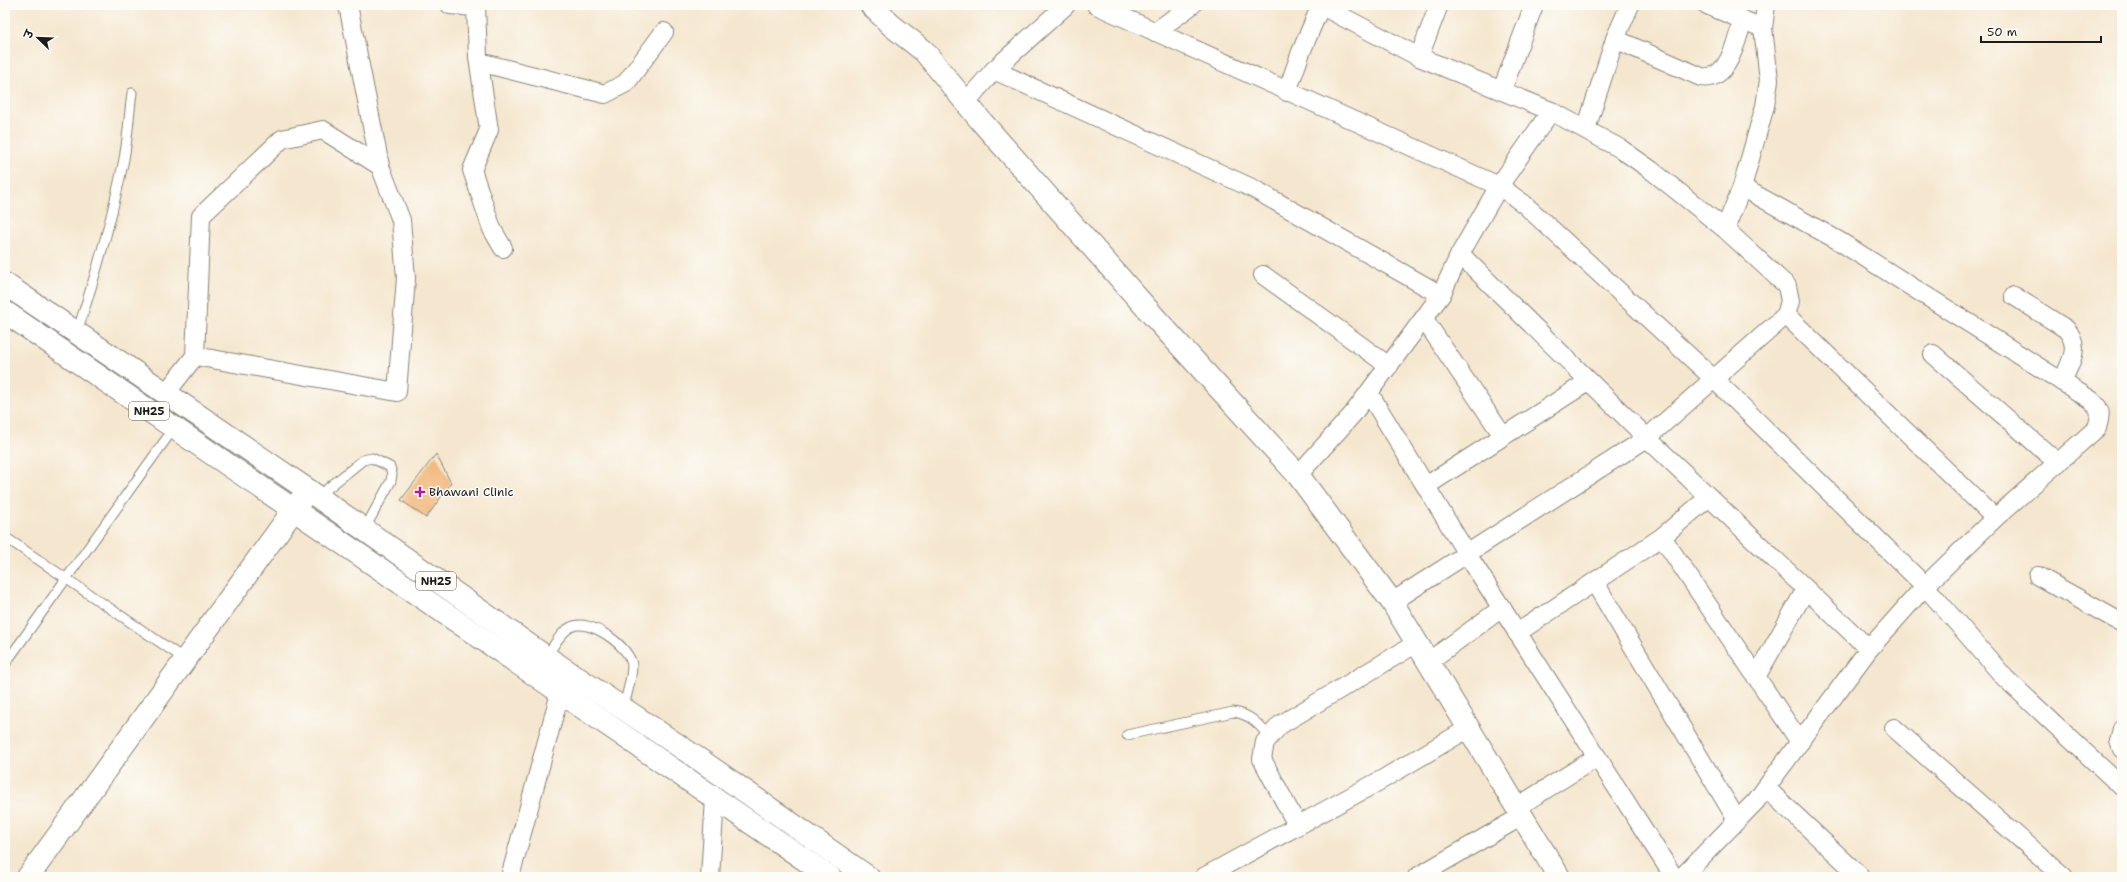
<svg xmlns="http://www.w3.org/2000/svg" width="2127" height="882" font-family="'Shantell Sans','Playpen Sans Deva',sans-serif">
<rect width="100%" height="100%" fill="#fdfcf7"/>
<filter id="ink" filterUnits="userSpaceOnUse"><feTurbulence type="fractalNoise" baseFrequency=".025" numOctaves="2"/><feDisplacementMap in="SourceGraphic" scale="8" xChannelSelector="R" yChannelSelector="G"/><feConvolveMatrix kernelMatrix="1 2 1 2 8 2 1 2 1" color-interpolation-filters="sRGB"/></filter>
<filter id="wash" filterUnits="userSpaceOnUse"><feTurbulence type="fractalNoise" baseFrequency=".012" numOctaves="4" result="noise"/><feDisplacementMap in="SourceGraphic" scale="16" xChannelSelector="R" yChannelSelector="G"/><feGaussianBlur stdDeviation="0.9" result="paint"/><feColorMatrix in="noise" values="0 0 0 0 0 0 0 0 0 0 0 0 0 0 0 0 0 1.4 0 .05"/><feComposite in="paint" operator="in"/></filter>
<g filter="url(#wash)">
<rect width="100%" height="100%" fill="#f5e7cf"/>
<g id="blocks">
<path fill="#f1b475" d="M436,454l15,29 -25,35 -25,-18z"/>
</g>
</g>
<g filter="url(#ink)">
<use href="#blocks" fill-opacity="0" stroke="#888276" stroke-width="1"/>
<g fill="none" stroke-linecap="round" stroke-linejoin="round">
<g stroke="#888276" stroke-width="11">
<g id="lane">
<path d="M77,332c19,-57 35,-114 47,-173 4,-22 5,-44 8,-66"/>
<path d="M317,497l46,-37 9,-2 18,9 2,7 -1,7 -27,49"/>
<path d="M5,537l181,123"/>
<path d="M546,657c7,-9 14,-25 25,-30 18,-10 60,20 61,39 0,13 -6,29 -8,42"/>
<path d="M5,664l169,-236"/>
<path d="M1127,735l106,-23c17,2 25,12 36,24"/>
</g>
</g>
<g stroke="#888276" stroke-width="20">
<g id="street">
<path d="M348,5l32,161"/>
<path d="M450,5l26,2 2,50 11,73 -17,40 20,59 11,19"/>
<path d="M1096,5l403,181 25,18 190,175 211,207 -56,63 -113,152 -74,76"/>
<path d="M1707,5l48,20"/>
<path d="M1155,32l37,-27"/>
<path d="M1615,39l86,38c28,5 35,-37 42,-57"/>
<path d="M1419,57l20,-52"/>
<path d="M479,62l126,32 21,-11 38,-51"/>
<path d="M994,70l260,119 187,106 19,-41 39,-68 52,-75 -132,-54 -99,-52"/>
<path d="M1502,90l32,-85"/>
<path d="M1287,92l14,-40 20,-47"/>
<path d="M966,102l28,-32 72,-65"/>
<path d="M1551,111l70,38 30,21 74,59 62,57 3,15 -4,14 -139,123 222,211"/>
<path d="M1586,129l29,-90 15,-34"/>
<path d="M1742,187l97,54 252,159c11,10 10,14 6,28l-102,90"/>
<path d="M1725,229l17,-42 23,-81 4,-26 -6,-52 3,-23"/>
<path d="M1263,275l126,91"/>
<path d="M2014,296l52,33c16,18 4,34 -4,53"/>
<path d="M1786,315l209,203 -70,68 80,92 117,109"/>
<path d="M1424,319l79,117"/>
<path d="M1933,354l125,109"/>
<path d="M166,393l29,-37 202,36 9,-114 -5,-58 -21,-54 -57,-36 -41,9 -81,77 -6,140"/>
<path d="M1369,393l98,161 207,323"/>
<path d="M1298,475l54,-60 89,-120"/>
<path d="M1426,486l163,-105"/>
<path d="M1662,537l138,205"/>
<path d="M2038,576l84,47"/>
<path d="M1595,583l142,237"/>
<path d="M1392,602l255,-164 -187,-184"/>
<path d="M1517,633l145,-96 47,-40"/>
<path d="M1428,662l74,-54"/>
<path d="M1756,677l50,-88"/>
<path d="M1894,728l170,149"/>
<path d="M2122,729l-3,12 3,8"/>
<path d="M1766,788l95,89"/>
<path d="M1517,807l80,-50"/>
<path d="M1297,825l-35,-66 3,-17 15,-17 137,-82"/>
<path d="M510,877l50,-184"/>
<path d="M710,877l5,-78"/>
<path d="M1204,877l179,-98 86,-51"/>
<path d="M1417,877l105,-61"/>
</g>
</g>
<g stroke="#888276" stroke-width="24">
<g id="secondary">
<path d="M871,5l20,20 33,26 57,70 176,199 141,155 94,127 167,275"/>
<path d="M28,877l280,-387"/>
</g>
</g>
<g stroke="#888276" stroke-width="24">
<g id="highway">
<path d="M5,284l303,206 238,167 157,105 165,115"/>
<path d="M5,312l825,565"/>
</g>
</g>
<use href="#lane" stroke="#fff" stroke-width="9"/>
<use href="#street" stroke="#fff" stroke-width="18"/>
<use href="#secondary" stroke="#fff" stroke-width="22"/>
<use href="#highway" stroke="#fff" stroke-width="22"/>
</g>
</g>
<path fill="#b5179e" stroke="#fdfcf7" stroke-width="1.5" d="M418 486h4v4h4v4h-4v4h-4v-4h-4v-4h4z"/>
<g text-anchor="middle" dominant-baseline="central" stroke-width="3" stroke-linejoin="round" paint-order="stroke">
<g fill="#fdfcf7" stroke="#605f5e" stroke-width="1">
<rect x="129" y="402" width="40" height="18" rx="3"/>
<rect x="416" y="572" width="40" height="18" rx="3"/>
</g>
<g font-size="11" font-weight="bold" fill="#1c1c1c">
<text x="149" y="411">NH25</text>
<text x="436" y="581">NH25</text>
</g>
<g font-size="12" fill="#1c1c1c" stroke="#fdfcf7" text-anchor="start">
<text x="429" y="492">Bhawani Clinic</text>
</g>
</g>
<rect width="2127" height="882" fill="none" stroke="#fdfcf7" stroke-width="20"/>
<g transform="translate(38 38) rotate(293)" stroke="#fdfcf7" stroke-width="3" paint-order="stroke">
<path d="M0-3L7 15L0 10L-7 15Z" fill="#1c1c1c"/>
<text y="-6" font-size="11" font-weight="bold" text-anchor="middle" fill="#1c1c1c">उ</text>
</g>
<path d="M1981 36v6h120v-6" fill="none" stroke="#1c1c1c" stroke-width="2"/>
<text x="1987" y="36" font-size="12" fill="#1c1c1c" stroke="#fdfcf7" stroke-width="3" paint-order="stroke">50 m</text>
</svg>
